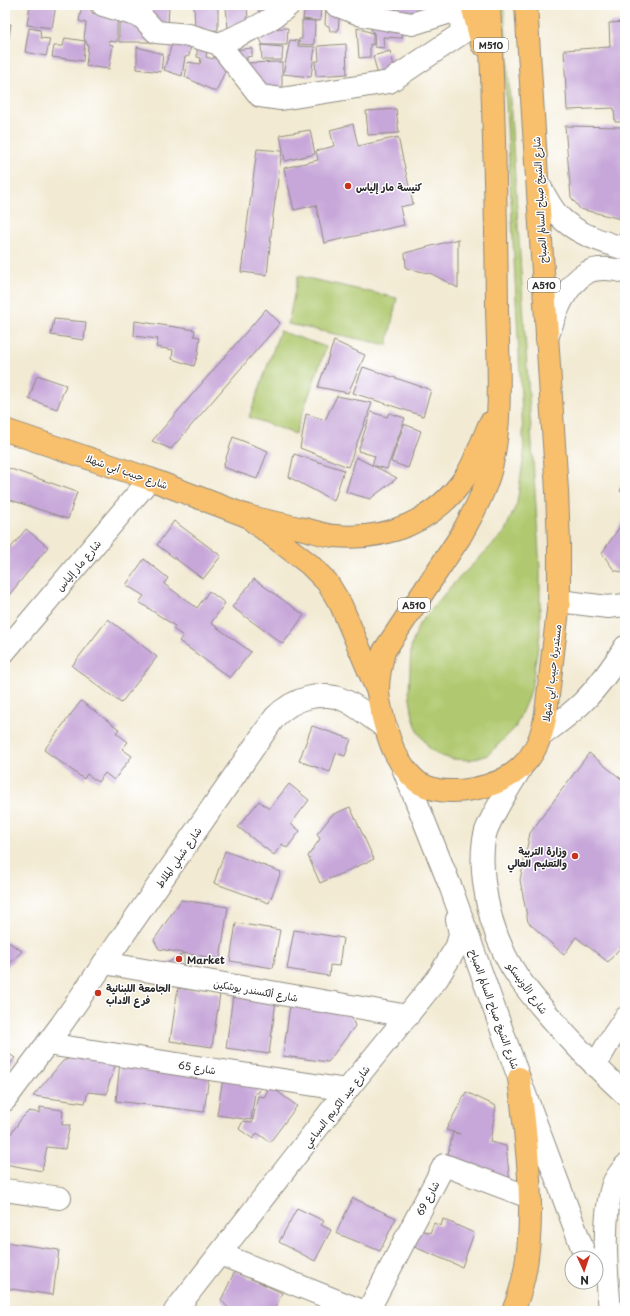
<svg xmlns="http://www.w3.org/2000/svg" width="630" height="1316" font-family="'Playpen Sans','Playpen Sans Arabic',sans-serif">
<rect width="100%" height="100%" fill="#fff"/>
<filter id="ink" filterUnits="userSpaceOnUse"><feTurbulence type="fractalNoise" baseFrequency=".025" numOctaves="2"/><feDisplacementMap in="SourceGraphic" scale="8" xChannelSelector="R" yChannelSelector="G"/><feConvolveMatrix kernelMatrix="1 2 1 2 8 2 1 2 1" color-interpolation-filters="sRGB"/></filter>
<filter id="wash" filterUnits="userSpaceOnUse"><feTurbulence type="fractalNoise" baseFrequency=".012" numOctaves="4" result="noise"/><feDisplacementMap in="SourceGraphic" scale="16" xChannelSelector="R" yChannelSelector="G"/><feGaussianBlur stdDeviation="0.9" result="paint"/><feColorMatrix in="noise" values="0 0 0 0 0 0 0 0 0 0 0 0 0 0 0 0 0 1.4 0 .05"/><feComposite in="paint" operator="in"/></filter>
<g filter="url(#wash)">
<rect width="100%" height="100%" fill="#f2ead3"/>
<g fill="#b0c96f" stroke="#6e7a4d">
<path d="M501,5h3l36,565v64l-9,56 -16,38 -27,27 -18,5 -17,-1 -12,-3 -11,-7 -12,-17 -5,-15 -4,-25 2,-45 8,-23 33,-39 52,-52 13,-30 7,-48z"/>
<path d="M298,276l99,22 -10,47 -99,-21z"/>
<path d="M280,331l46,16 -31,87 -46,-17z"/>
</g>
<g id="blocks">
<g fill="#c7a7d9">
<path d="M30,5h26l-4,23 -25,-3z"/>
<path d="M82,5h6l5,9 11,-7 13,2v33l-9,-1 1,3 4,1 -4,24 -23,-3 2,-20 -4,-8 2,-15 -7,-2z"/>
<path d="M133,5h36l-1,22z"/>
<path d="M194,5h24v25l-23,1z"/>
<path d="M256,5h25l-18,15z"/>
<path d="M305,5h16l-1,16 -17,-2z"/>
<path d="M380,5h18l-5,8z"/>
<path d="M401,5h31l-7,13 -13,-7 -6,10 -11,-6z"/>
<path d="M247,6l1,13 -20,10 -2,-22z"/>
<path d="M326,6l14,2 -2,23h-8l-1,-5 -4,-1z"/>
<path d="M119,12l31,15 1,15h-32z"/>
<path d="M371,18l33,6 -2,14 -19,-1 1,11 -9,-1 -1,-14 -3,-3z"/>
<path d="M302,20l13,1 -1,24 -15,-1v-5h3z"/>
<path d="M625,22v100h-10l-1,-14 -47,2 -3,-60 46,-3 -1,-24z"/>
<path d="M5,24h6l-4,26 -2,-1z"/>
<path d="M29,28l11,2 1,8 9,1 -4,17 -21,-4z"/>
<path d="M288,28l-1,17h-24l-5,-10v-6z"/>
<path d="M357,28l16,5v12l-3,-1v13l-11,1z"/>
<path d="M174,37l18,2 -3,17 -4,1 -3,19 -18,-6z"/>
<path d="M65,38l20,3 -2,20 -31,-4 2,-11h9z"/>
<path d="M290,40l8,1v5l17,1 -4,30 -28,-3z"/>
<path d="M208,42l-2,15 7,2 2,-5 14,8 -13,30 -31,-15 3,-15 12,2 1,-6 -4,-1v-8z"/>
<path d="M346,44l1,30 -31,2 -1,-15h4l-1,-15z"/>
<path d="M261,45l22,2 -1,13h-20z"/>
<path d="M137,47l26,7 -2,18 -24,-3z"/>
<path d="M252,48v8l-5,1v4l-11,1 -2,-12z"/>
<path d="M390,51l6,23 -17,5 -6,-23z"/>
<path d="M282,62v33l-20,-1 -20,-31z"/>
<path d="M396,109l3,24 -31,2 -2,-24z"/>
<path d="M353,124l5,22 40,-9 15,67 -13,3 4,18 -80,18 -8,-38 -22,5 -10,-42 34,-8 -2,-9 18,-5 -4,-16z"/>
<path d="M565,126l60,1v93l-45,-11 -9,-12z"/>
<path d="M310,130l5,24 -30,7 -5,-26z"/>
<path d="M257,149l25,2 -9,64 -6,60 -26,-3z"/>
<path d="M458,239v49l-26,-14 -26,-6 -1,-15z"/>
<path d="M266,309l14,14 -109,126 -19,-8z"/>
<path d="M54,319l32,3 -2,18 -33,-5z"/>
<path d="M135,321l60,9 -1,6 6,1 -2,17 -4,12 -22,-7 1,-9 -17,-3 2,-8 -24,-3z"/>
<path d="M334,341l31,14 -17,38 -30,-6z"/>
<path d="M363,367l68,23 -8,26 -70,-23z"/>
<path d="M37,375l29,10 -9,24 -28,-10z"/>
<path d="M337,396l35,7 -24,64 -48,-19 6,-34 19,6z"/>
<path d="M371,412l16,5 2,-4 16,5 -18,51 -15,-4 3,-9 -17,-5z"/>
<path d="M404,424l17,7 -13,37 -17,-6z"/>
<path d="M233,437l35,14 -11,28 -34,-12z"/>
<path d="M294,454l50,16 -10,31 -45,-24z"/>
<path d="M356,457l41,21 -27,21 -24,-7z"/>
<path d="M5,467l72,25 -9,27 -63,-21z"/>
<path d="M625,481v13l-5,-3z"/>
<path d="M625,519v54l-11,-3 -12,-17z"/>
<path d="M174,521l47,35 -18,23 -46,-34z"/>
<path d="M26,529l22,18 -43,53v-45z"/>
<path d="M144,559l24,19 -4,6 33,24 12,-17 16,12 -14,20 40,29 -21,26 -51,-37 4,-5 -10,-7 2,-3 -36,-24 5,-6 -18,-11z"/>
<path d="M254,579l50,36 -21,29 -51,-37z"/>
<path d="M108,619l49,38 -36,46 -49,-37z"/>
<path d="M81,701l38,28 -3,4 12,9 -6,7 10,7 -18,24 -9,-7 -7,9 -11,-8 -3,5 -40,-29z"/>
<path d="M312,726l39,13 -6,17 -9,-3 -6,19 -31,-11z"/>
<path d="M589,753l36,29v160l-17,20 -32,-25 -12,18 -36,-33 -8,-42 10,-47z"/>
<path d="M289,784l20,16 -18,24 9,7 -13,17 -5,-4 -8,11 -36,-28 21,-26 10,8z"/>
<path d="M350,807l24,52 -54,24 -12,-27 12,-17 -3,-5 15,-19z"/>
<path d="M225,851l56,21 -12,31 -55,-20z"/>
<path d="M181,900l47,7 -8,52 -61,-10 -5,-9z"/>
<path d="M236,923l44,7 -7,38 -43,-7z"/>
<path d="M294,930l49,8 -4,28 -9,-1 -1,11 -42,-7z"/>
<path d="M5,940l17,11 -17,18z"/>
<path d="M184,953v12h-20z"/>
<path d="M178,988l42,6 -8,53 -42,-6z"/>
<path d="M233,995l43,6 -7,53 -43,-6z"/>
<path d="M290,1005l60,8 5,13 -27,36 -45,-6z"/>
<path d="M5,1051l10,7 -10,12z"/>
<path d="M76,1056l41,4 -9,27 -1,7 -19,-2 -3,11 -52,-7 30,-35z"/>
<path d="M120,1062l89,14 -5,36 -88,-11z"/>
<path d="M223,1078l39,4 -3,10 -4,1 -4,27 -34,-5z"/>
<path d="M270,1086l27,20 -27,36 -13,-9 -4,6 -14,-10 4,-8 9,2 6,-27 6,1z"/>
<path d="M466,1092l30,14 -6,36 16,4 4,37 -63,-25 6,-26 7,2 -14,-4z"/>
<path d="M40,1107l23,3 -1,15h8l-5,24 -18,-2 -5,24 -37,-7v-22l17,-24 7,-7 11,2z"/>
<path d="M353,1198l43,20 -16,33 -44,-18z"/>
<path d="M297,1208l27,13 -3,4 10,5 -16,31 -36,-19z"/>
<path d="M443,1219l31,14 -12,34 -50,-21 9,-16 9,3 4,-10 7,3z"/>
<path d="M5,1242l54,8 -6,45 -48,-7z"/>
<path d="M235,1271l47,22 -8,18h-43l-10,-11z"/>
</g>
</g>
</g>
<g filter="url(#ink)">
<use href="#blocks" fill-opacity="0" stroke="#8e8a7f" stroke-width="1"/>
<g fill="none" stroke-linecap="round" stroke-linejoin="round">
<g stroke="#8e8a7f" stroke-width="24">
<g id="minor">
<path d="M103,5l39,12 14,15 33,3 30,9 41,52 21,3 108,-17 73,-49 -2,-28"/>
<path d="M336,5l26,10 50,9 48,-15"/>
<path d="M219,44c25,-11 50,-21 70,-39"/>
<path d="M538,183c6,10 11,22 19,31 18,20 44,27 68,35"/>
<path d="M547,338c8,-23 17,-53 41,-66 10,-5 26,-3 37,0"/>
<path d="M559,601l49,6 17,-2"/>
<path d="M5,651l145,-172"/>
<path d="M541,736c14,-11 29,-21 42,-34 16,-16 30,-36 42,-55"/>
<path d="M401,763l50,125 68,190 67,180"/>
<path d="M521,768c-11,19 -27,42 -35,63 -5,17 -4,34 -2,51 3,25 10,50 21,73 10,20 25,39 40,56 25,30 52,57 80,83"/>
<path d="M104,963l304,53"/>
<path d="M47,1044l300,46"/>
<path d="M595,1066l15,-26 15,-22"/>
<path d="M5,1100l56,-75 214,-308c18,-18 46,-28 71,-16 14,7 28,19 41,28"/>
<path d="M5,1190l55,8"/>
<path d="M220,1254l142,57"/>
<path d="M175,1311l172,-221 90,-111 20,-33 3,-12 -3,-15"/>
<path d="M368,1311l76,-146 85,32"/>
<path d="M610,1311c-3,-38 -9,-90 3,-127 2,-6 8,-13 12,-18"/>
</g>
</g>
<g stroke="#8e8a7f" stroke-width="24">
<path id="major" d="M5,430l145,49 97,37"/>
</g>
<g stroke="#8e8a7f" stroke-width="24">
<g id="highway">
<path d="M472,5l10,39"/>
<path d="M489,5c5,101 7,202 8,303 1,49 6,112 -6,160 -6,24 -19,47 -31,69l-76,114c-3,12 -6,25 -6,39 0,13 10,48 16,61 5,10 17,28 27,33 27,15 79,4 100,-17 15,-14 22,-34 25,-54l13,-112v-55l-2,-55 -31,-486"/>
<path d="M247,516c19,5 38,9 57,13 10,2 20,6 30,7 53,5 102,-15 132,-60 10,-16 16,-35 24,-53"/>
<path d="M253,521l56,43 18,18 14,23 36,85"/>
<path d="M513,1311c29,-66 14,-164 6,-233"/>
</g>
</g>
<use href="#minor" stroke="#fff" stroke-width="22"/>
<use href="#major" stroke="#f8bf6c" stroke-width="22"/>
<use href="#highway" stroke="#f8bf6c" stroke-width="22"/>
</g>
</g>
<g fill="#c8321e" stroke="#fff" stroke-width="1.5">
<circle cx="348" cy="186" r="4"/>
<circle cx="575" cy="856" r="4"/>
<circle cx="179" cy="959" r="4"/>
<circle cx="98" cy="993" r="4"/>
</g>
<g text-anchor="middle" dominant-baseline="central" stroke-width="3" stroke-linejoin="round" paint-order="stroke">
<g fill="#fff" stroke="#6b6b6b" stroke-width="1">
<rect x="474" y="38" width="34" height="14" rx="3"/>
<rect x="528" y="278" width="32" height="14" rx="3"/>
<rect x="398" y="598" width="32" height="14" rx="3"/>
</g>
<g font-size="9" font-weight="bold" fill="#2b2b2b">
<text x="491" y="45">M510</text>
<text x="544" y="285">A510</text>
<text x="414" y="605">A510</text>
</g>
<g font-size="10" font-weight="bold" fill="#2b2b2b" stroke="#fff" text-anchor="start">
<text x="356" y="186">كنيسة مار إلياس</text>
<text x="567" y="850" text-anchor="end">وزارة التربية<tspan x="567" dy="12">والتعليم العالي</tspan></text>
<text x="187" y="959">Market</text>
<text x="106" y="987">الجامعة اللبنانية<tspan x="106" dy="12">فرع الاداب</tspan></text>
</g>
<g font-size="10" fill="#2b2b2b" stroke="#fff">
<text transform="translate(539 200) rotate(-93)">شارع الشيخ صباح السالم الصباح</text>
<text transform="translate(127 471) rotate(19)">شارع حبيب أبي شهلا</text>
<text transform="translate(78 565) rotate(-50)">شارع مار إلياس</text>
<text transform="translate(551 673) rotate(-83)">مستديرة حبيب ابي شهلا</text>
<text transform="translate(178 857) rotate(-55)">شارع شبلي الملاط</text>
<text transform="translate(528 988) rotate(54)">شارع الأونيسكو</text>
<text transform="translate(256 990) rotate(10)">شارع ألكسندر بوشكين</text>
<text transform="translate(495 1009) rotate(70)">شارع الشيخ صباح السالم الصباح</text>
<text transform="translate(197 1067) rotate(9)">شارع 65</text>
<text transform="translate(336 1106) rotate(-52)">شارع عبد الكريم السباعي</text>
<text transform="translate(427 1198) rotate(-62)">شارع 69</text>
</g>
</g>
<rect width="630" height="1316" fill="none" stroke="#fff" stroke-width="20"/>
<g transform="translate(584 1270) rotate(177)"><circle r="19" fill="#ffffff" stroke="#aaaaaa"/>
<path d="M0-3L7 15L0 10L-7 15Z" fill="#c8321e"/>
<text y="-6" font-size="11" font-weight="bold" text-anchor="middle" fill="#2b2b2b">N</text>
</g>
</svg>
